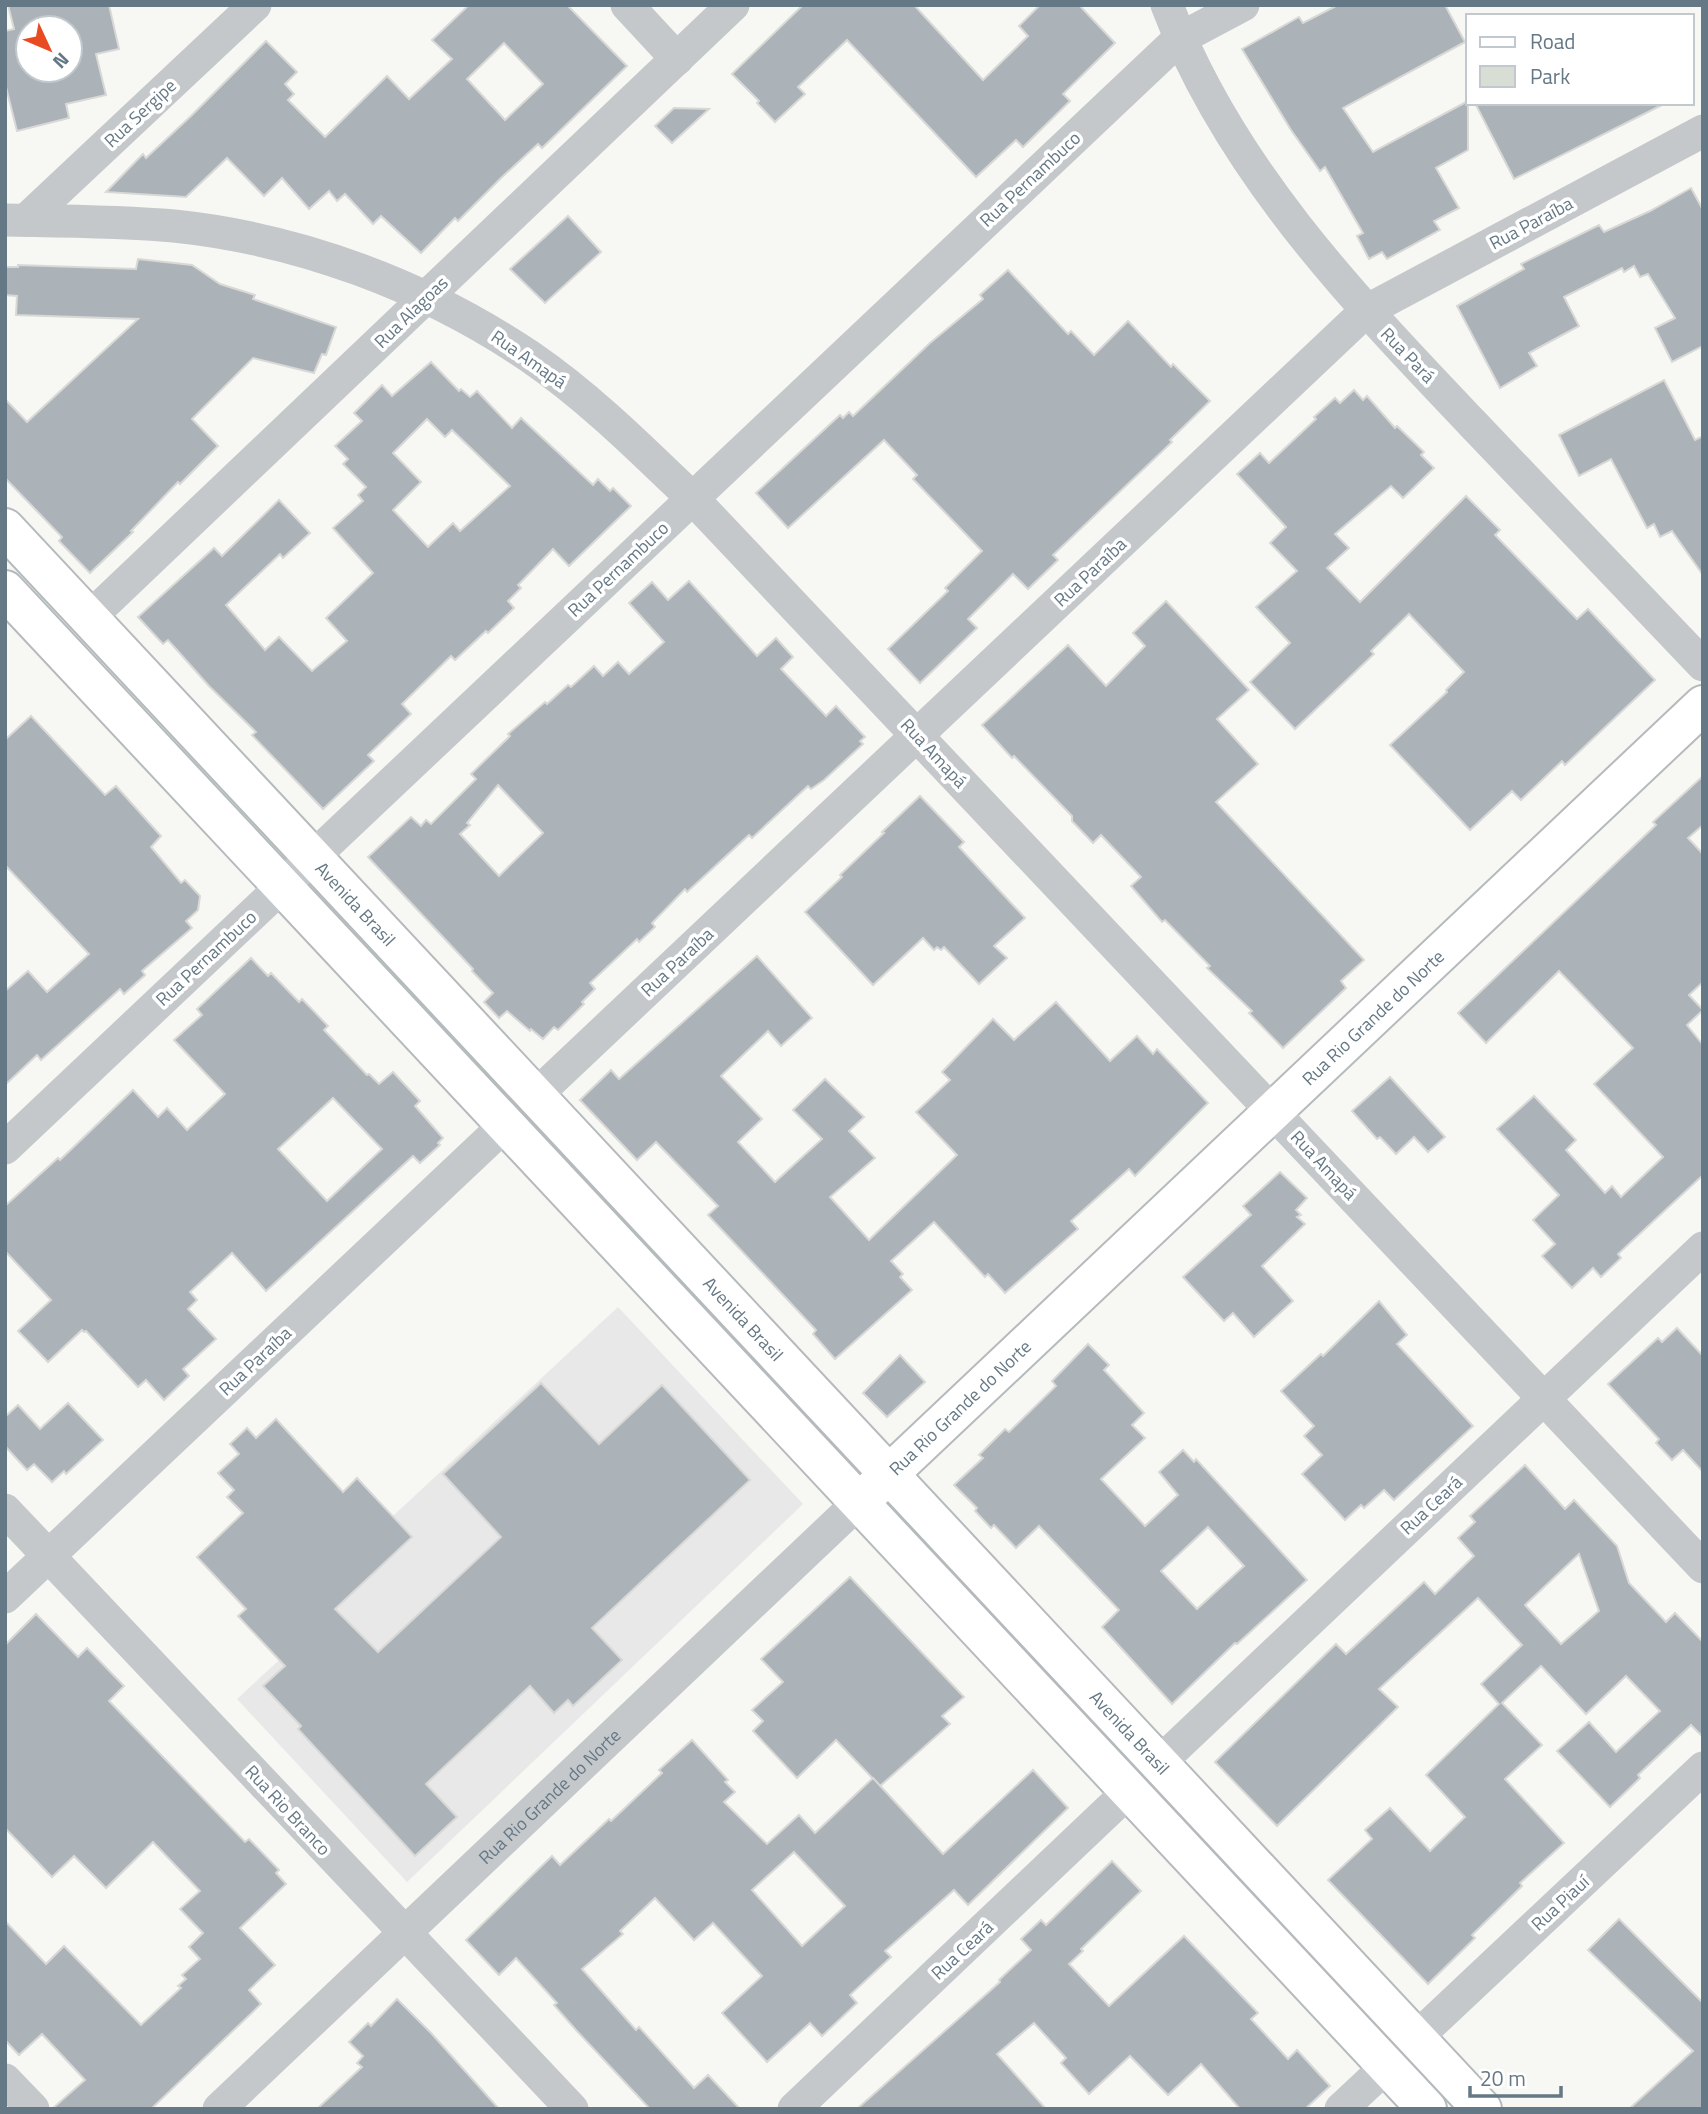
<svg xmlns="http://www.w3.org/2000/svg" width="1708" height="2114" font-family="'Titillium Web',sans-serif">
<rect width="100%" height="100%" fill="#f7f7f3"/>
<path fill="#e7e8e7" d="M618,1307l185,197 -396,378 -170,-183 175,-161 -19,-22z"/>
<g fill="#d8ded4">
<path d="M316,889l5,1 536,575h-7l-539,-566v-6z"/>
<path d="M898,1515l5,1 491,523 -5,4 -496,-524z"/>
</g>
<g fill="#abb3b9" stroke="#d8d8d6" stroke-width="2" fill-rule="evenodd">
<path d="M8,5h101l10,44 -23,5 10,41 -40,9 3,14 -52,13 -12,-48v-52l9,-2zM28,28h42v42h-42z"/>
<path d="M469,5h98l60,61 -85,82 -4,-4 -37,34 -43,43 -3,-3 -34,35 -40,-37 -8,8 -28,-30 -8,7 -8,-10 -20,18 -27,-31 -18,18 -37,-38 -41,39 -80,-5 37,-38 3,4 45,-42 75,-75 31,31 -12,12 9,10 -6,6 37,37 62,-61 22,23 43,-40 -20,-19zM504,43l39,41 -38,36 -38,-41z"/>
<path d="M803,5h111l69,75 45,-44 -9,-10 21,-21h39l36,38 -52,51 7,7 -47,46 -7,-7 -40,37 -129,-137 -49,47 7,7 -30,28 -18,-19 2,-2 -27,-27z"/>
<path d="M1338,5h107l20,37 -122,66 30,44 95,-51v49l-32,18 23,40 -25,13 6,9 -53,29 -5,-7 -13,7 -12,-23 6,-3 -38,-66 -5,4 -29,-41 -49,-81 57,-32 4,6z"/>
<path d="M1475,103h191l-152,76z"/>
<path d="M674,108l35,1 -37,34 -17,-17z"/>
<path d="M1691,188l12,22v136l-31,16 -17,-34 20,-10 -27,-44 -8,3 -6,-11 -10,6 -2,-4 -58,29 15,29 -50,27 8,13 -37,22 -43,-82 67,-37 -3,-5 78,-39 5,7 46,-21z"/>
<path d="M568,216l33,36 -56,51 -35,-34z"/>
<path d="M138,259l54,6 28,19 35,11 -2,4 83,28 -10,28 -4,-1 -8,19 -61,-15 -61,61 26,27 -38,38 -2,-2 -47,49 2,1 -43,41 -31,-32 3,-4 -57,-59v-79l22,23 111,-103 -122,-4 1,-19 -12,-1v-28h13v-2l118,4z"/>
<path d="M1008,270l60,64 3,-3 23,24 34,-34 43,46 2,-3 37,37 -40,39 2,2 -119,113 5,5 -30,29 -15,-15 -45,45 9,9 -57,55 -32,-34 60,-58 -3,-3 37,-37 -69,-72 4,-4 -33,-35 -96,88 -32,-35 84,-78 3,3 6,-6 4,4 77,-73 53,-44 -3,-4z"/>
<path d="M431,362l28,29 2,-2 9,8 7,-6 35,37 9,-10 72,67 5,-6 12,12 3,-3 18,18 -62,60 -16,-17 -35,36 3,3 -13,13 6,7 -26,25 -2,-2 -31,29 -4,-4 -49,48 9,10 -43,41 6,6 -51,48 -71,-74 4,-3 -47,-46 -32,-36 -9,-10 -5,4 -25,-27 76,-69 8,8 57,-56 31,33 -27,25 -3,-4 -54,51 39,45 14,-13 33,34 35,-30 -21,-23 47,-45 -40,-45 30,-27 -5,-6 8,-8 -23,-23 5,-5 -13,-13 27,-25 -8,-8 28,-28 10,11zM427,419l18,18 7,-7 58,56 -50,45 -7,-8 -25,24 -35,-37 28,-28 -28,-29z"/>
<path d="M1664,380l31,60 8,-4v139l-31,-44 -12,6 -6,-13 -7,4 -36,-69 -32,17 -20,-41z"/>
<path d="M1354,390l9,10 4,-4 28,32 2,-2 27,26 -3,3 13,13 -31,30 -12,-12 -56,48 14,14 -22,20 33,34 106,-106 34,34 -5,5 82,84 11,-10 67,71 -90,85 -3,-4 -41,39 -9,-9 -42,39 -80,-85 57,-53 -1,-2 18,-18 -55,-58 -38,37 3,3 -79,75 -45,-47 40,-39 -34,-36 41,-36 -27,-28 16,-16 -49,-53 23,-21 9,10 47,-44 -2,-2 21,-19 5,5z"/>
<path d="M689,581l68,75 19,-18 17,19 -12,12 45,47 10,-10 29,31 -5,4 3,3 -39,36 -13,9 -3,-3 -56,52 -3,-3 -62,57 -2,-3 -33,34 3,4 -16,15 -2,-3 -47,44 5,6 -13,13 2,2 -26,26 -4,-3 -11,12 -12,-10 -1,2 -23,-20 -8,7 -15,-16 9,-9 -21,-22 1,-2 -105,-112 43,-40 10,9 5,-6 5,4 45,-45 -5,-5 39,-38 -2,-2 37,-32 2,2 21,-19 3,2 23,-21 9,10 15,-14 11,12 35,-32 -35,-39 23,-21 16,18zM498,785l45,48 -44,43 -39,-42 10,-9 -3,-2z"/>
<path d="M1166,601l83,89 -32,29 41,45 -42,38 148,158 -23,21 5,7 -63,60 -34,-35 3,-2 -45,-43 3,-2 -45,-46 -3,2 -31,-36 10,-9 -40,-42 -8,8 -21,-22v-5l-58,-60 -2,2 -30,-33 86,-80 38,41 39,-40 -12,-13z"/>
<path d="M31,716l74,79 11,-9 45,50 -10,11 30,36 4,-3 15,16 -2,14 -12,11 6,7 -50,43 3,4 -21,19 -4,-5 -79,71 -4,-5 -32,30v-94l23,-20 19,21 42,-38 -84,-89v-125z"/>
<path d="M1703,776v49l-15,13 15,16v128l-14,13 14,15 -16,15 16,20v130l-85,79 3,4 -20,19 -8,-9 -21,20 -30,-32 13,-12 -22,-24 26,-25 -62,-66 37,-33 42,44 -10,10 39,43 7,-7 9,11 42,-40 -69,-73 39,-36 -74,-77 -73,72 -28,-30 198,-188 -3,-3z"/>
<path d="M920,796l44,46 -5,5 66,71 -31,28 13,12 -28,26 -35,-37 -3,3 -4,-3 -3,3 -11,-12 -50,47 -68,-73 37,-35 -2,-2 44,-42 -2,-1z"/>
<path d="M757,956l55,62 -31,28 -13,-15 -47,45 41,43 -24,23 37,40 47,-43 -29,-29 32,-31 39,38 -15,14 26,27 -45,39 39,43 88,-85 -41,-43 34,-32 -8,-8 51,-53 21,21 42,-38 54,59 27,-25 16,18 4,-5 51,54 -73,73 -6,-7 -58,52 7,8 -73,64 -17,-19 -3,3 -51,-55 -43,39 12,13 -3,3 12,13 -77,69 -22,-25 3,-4 -108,-115 10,-9 -62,-64 -19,18 -57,-60 31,-30 8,9z"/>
<path d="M251,958l17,18 3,-3 28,29 3,-3 26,27 -4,4 43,45 2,-1 10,10 14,-12 27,29 -5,5 28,32 -5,5 2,2 -20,18 -7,-7 -147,135 -34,-38 -42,39 7,8 -9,9 28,30 -33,30 6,7 -25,24 -18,-20 -8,7 -52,-56 -2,1 -2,-2 -34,32 -30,-31 33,-31 -46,-49v-45l53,-48 2,2 73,-70 25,27 9,-9 20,22 38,-36 -51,-54 28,-25 -5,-6zM333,1098l49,51 -55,52 -49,-52z"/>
<path d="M1390,1077l55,60 -17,15 -14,-15 -18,17 -16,-17 -3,2 -25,-28z"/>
<path d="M1280,1172l27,26 -11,12 5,5 -4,2 8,7 -43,42 31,35 -39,36 -21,-24 -9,8 -41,-44 68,-62 -8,-9z"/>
<path d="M1379,1301l28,34 -10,9 76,82 -79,74 -10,-10 -20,18 -3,-3 -16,15 -43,-46 20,-19 -18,-19 10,-10 -33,-35 40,-37 2,2z"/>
<path d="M1677,1328l26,28v116l-20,-22 -11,10 -16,-17 3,-4 -51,-55 50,-46 4,4z"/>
<path d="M1088,1344l21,21 -5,5 40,43 -12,12 13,13 -44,41 44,47 33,-31 -19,-23 24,-22 11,12 2,-3 111,121 -70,64 -2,-1 -63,61 -70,-77 17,-17 -80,-84 -23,22 -22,-23 -3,3 -16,-17 2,-3 -23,-23 29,-27 -4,-3 26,-26 4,3 47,-46 -4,-5zM1208,1527l36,39 -47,43 -36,-38z"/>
<path d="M900,1355l25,27 -38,35 -24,-24z"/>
<path d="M541,1383l58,61 63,-59 88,95 -158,148 30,32 -49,46 -5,-6 -14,13 -24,-27 -104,98 31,33 -42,39 -117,-127 3,-3 -38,-40 22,-20 -47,-50 8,-7 -49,-52 46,-44 -16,-16 7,-7 -16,-17 21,-19 -9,-10 17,-16 9,10 20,-19 67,73 14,-14 55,59 -77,72 43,43 123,-115 -58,-63z"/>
<path d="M68,1403l35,37 -37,34 -2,-3 -12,11 -18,-18 -7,6 -22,-24v-29l13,-12 22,24z"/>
<path d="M1525,1465l40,44 9,-9 43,46 12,37 37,39 9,-9 28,29v95l-12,-12 -53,50 2,3 -30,29 -53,-56 32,-29 27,30 44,-41 -34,-35 -40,38 -45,-48 -39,37 40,42 -37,34 59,64 -44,40 2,3 -50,49 3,3 -47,46 -100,-104 44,-41 -7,-9 25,-22 40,43 35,-34 -39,-42 73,-71 -18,-20 41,-39 -44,-47 -99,91 19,18 -121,119 -62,-64 121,-118 10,10 78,-72 11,12 39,-38 -16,-18 17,-16 -5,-6zM1579,1554l20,57 -38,33 -36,-39z"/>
<path d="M850,1577l114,120 -22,19 8,8 -70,62 -44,-46 -39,38 -44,-47 10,-10 -11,-11 31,-28 -22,-23z"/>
<path d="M36,1614l42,43 9,-9 37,38 -15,15 136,141 4,-3 30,31 -3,3 10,11 -46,44 35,37 -26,25 12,14 -110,105h-99l33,-29 -43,-46 -23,21 -14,-15v-119l41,43 18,-18 77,79 40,-37 -3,-2 8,-7 -4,-4 18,-16 -11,-12 14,-14 -23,-24 20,-18 -47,-49 -47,46 -32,-32 -22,21 -47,-49v-183z"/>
<path d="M692,1740l36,40 -3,2 10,10 -11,10 43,42 32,-29 16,18 58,-55 70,76 90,-84 35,38 -100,97 -14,-15 -69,61 6,6 -41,38 7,8 -35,33 -12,-13 -43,39 -45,-49 40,-37 -49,-53 -19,17 -39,-42 -35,33 3,3 -41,35 54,61 3,-3 55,61 14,-13 32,34h-90l-74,-79 -22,-25 3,-2 -41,-45 -17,17 -33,-35 86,-84 8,9 49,-46 2,2 51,-48 -3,-3zM794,1852l51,54 -43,40 -50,-56z"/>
<path d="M1112,1861l29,30 -60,58 2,2 -14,13 40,42 75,-70 74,77 -7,6 37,40 9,-9 33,36 -25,23h-65l-39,-45 -33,31 -38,-39 -41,38 -28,-31 5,-5 -32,-35 -37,31 49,55h-189l143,-127 -1,-2 32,-30 -10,-11 20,-19 5,5z"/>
<path d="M1619,1919l84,84v106h-74l64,-58 -105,-101z"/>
<path d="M397,1999l34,34 68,76h-182l45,-42 -5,-4 6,-7 -14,-14 19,-19 3,3z"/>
</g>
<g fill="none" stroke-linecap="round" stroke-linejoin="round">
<g stroke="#b5babd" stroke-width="42">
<g id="major">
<path id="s2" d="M5,528l1477,1581"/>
<path d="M5,590l1422,1519"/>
<path id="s3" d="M871,1491l832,-786"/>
</g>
</g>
<g stroke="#c4c8cb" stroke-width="33">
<path d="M627,5l50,54"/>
<path d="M1167,5c62,164 186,293 305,418 77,80 154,161 231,242"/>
<path d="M5,220c57,1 113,1 169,6 126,13 251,60 355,130 60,41 112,93 164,143l1010,1068"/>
<path d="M26,220l229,-215"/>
<path d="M89,618l644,-613"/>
<path d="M535,1096l831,-785 337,-180"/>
<path d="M5,1148l1174,-1109 64,-34"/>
<path d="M5,1510l567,599"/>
<path d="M5,1597l501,-473"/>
<path d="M1159,1763l544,-515"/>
<path d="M1416,2038l287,-270"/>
<path d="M5,2080l28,29"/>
<path id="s1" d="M219,2109l640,-607"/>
<path d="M794,2109l335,-318"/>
<path d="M1341,2109l46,-43"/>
</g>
<use href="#major" stroke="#fff" stroke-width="38"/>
</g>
<g text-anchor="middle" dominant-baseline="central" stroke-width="7" stroke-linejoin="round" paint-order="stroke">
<g font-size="18" fill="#657885" stroke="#fff">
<text transform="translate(140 113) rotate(-43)">Rua Sergipe</text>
<text transform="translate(1030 179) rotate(-43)">Rua Pernambuco</text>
<text transform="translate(1531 223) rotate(-28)">Rua Paraíba</text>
<text transform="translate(411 312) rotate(-44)">Rua Alagoas</text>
<text transform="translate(1408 355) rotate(46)">Rua Pará</text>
<text transform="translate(529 359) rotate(35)">Rua Amapá</text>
<text transform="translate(618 569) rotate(-43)">Rua Pernambuco</text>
<text transform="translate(1090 572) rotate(-43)">Rua Paraíba</text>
<text transform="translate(934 753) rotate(47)">Rua Amapá</text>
<text stroke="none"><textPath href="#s2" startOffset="514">Avenida Brasil</textPath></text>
<text transform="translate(206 958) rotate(-43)">Rua Pernambuco</text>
<text transform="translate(677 962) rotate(-43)">Rua Paraíba</text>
<text stroke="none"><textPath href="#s3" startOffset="690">Rua Rio Grande do Norte</textPath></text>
<text transform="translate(1324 1165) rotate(47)">Rua Amapá</text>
<text stroke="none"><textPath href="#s2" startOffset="1082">Avenida Brasil</textPath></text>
<text transform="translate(255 1361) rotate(-43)">Rua Paraíba</text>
<text stroke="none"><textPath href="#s3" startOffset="122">Rua Rio Grande do Norte</textPath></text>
<text transform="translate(1431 1505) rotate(-43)">Rua Ceará</text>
<text stroke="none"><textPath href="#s2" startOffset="1648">Avenida Brasil</textPath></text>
<text stroke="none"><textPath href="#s1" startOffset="455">Rua Rio Grande do Norte</textPath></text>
<text transform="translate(288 1810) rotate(47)">Rua Rio Branco</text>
<text transform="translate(1560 1903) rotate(-43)">Rua Piauí</text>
<text transform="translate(962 1950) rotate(-43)">Rua Ceará</text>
</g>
</g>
<rect width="1708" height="2114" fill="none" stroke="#657885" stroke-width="14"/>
<rect x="1466" y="14" width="228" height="91" fill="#ffffff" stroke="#c1c9ce" stroke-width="2"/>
<rect x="1480" y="37" width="35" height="10" fill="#ffffff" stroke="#c1c9ce" stroke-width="2"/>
<text x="1530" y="49" font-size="21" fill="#657885">Road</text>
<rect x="1480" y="66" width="35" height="21" fill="#d8ded4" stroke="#c1c9ce" stroke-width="2"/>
<text x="1530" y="84" font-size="21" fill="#657885">Park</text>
<g transform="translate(49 49) rotate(134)"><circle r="33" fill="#ffffff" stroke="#c1c9ce" stroke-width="2"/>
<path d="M0-5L12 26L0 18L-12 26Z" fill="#e84b22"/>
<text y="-10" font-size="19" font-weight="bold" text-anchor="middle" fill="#657885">N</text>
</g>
<path d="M1470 2086v10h91v-10" fill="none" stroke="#657885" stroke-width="3.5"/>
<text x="1480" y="2086" font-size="21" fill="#657885" stroke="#ffffff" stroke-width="5" paint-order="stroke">20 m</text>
</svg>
